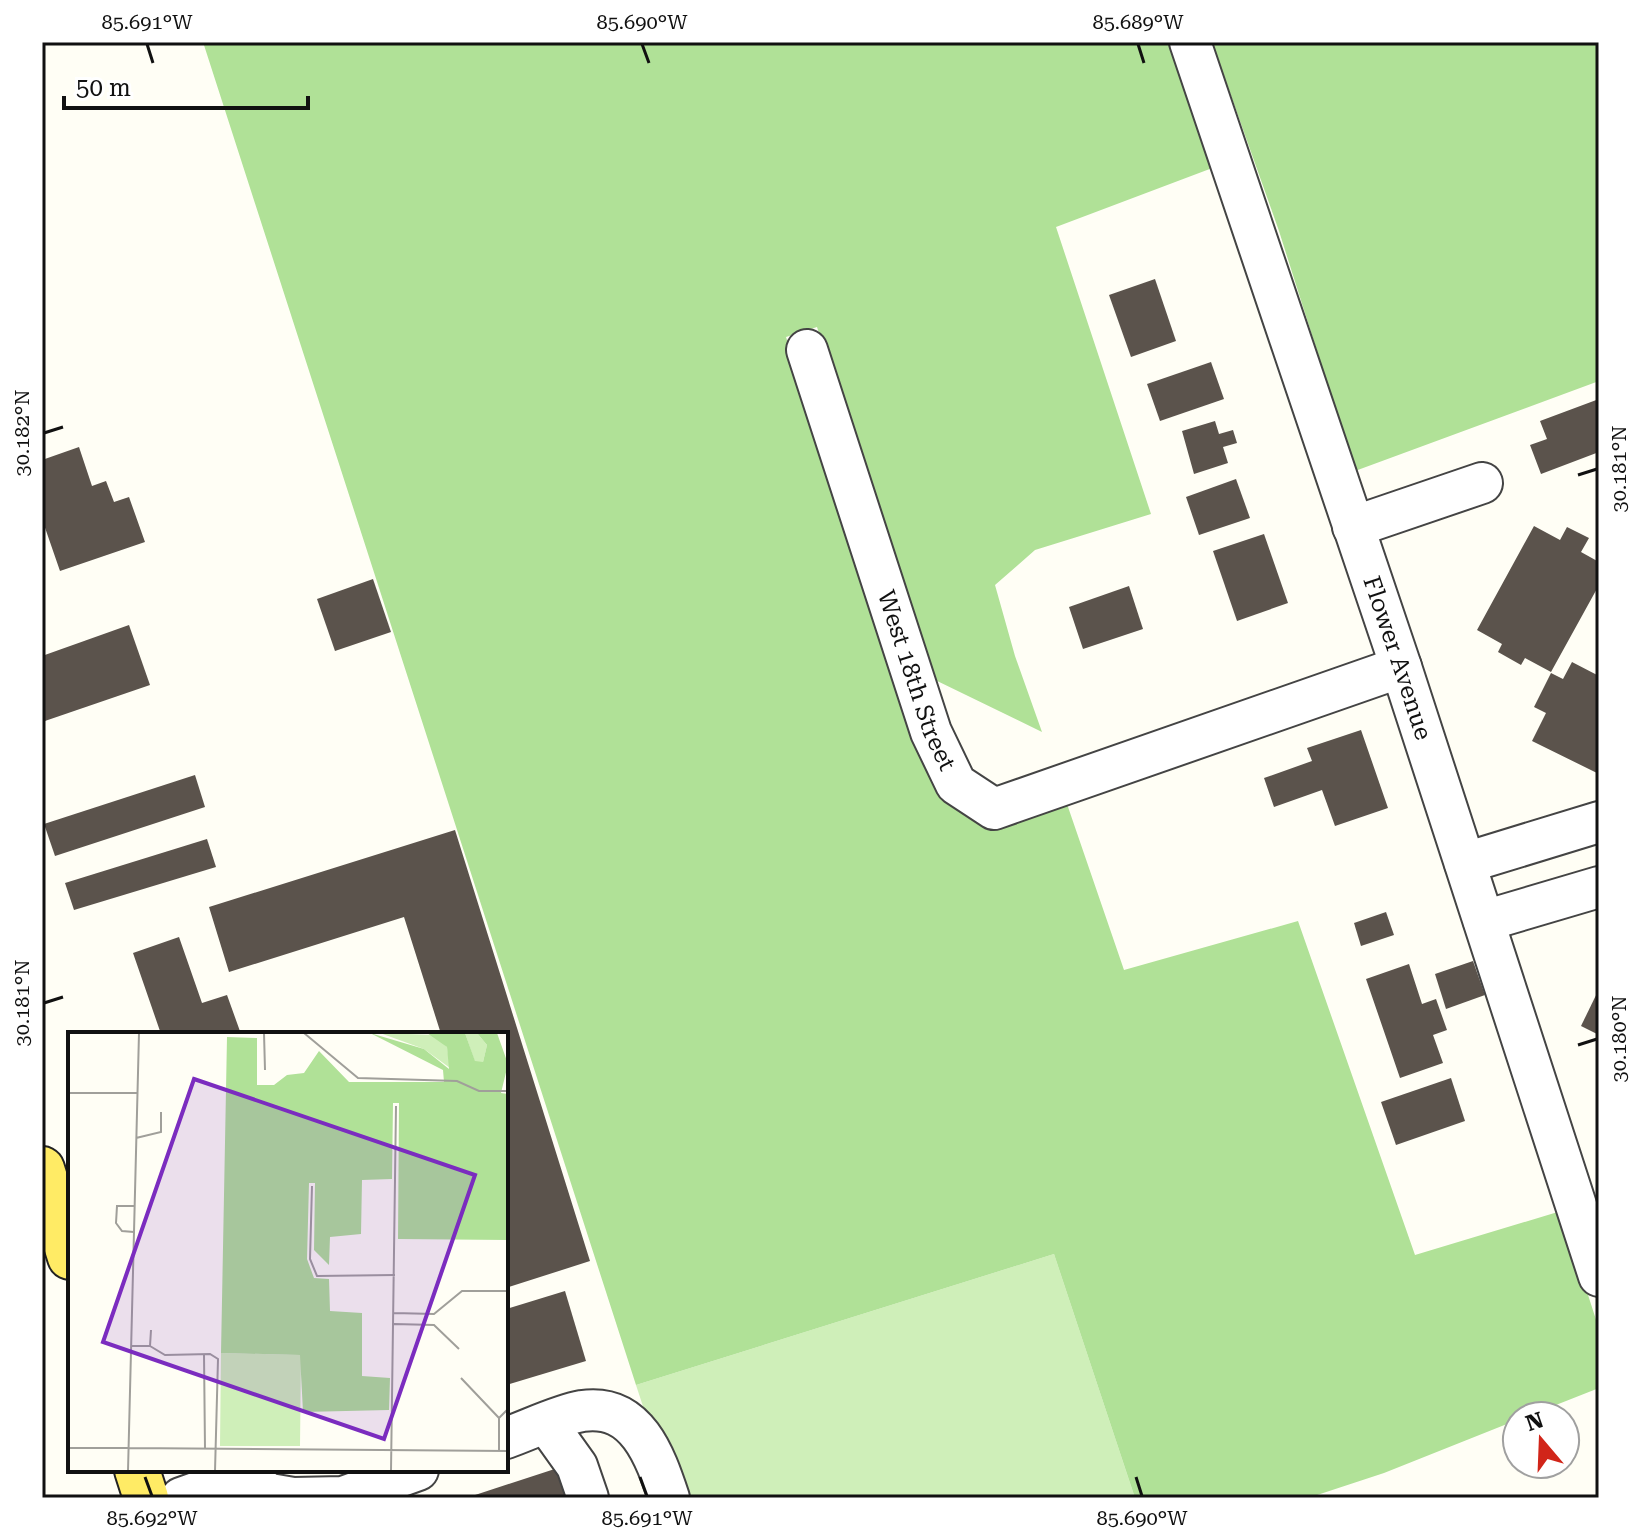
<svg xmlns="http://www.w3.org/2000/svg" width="1641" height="1540" font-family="'Roboto Serif',serif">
<rect width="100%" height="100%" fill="#fffef5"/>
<path fill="#cfefb9" d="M1054,1254l81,244h-462l-37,-113z"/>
<g fill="#b0e197">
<path d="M203,42h970l42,125 -159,60 95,287 -116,36 -40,35 20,71 27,76 -111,-54 -114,-351 -31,10 129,400 26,55 126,12 57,166 174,-49 117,334 146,-44 38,118v59l-71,28h-11v4l-133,53 -76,25h-173l-81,-244 -418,131z"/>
<path d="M1212,42h387v339l-244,90 -76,-240z"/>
</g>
<g fill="#5b534c">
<path d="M1155,279l21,62 -45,16 -22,-62z"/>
<path d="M1211,362l13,37 -64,22 -13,-37z"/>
<path d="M1599,399v53l-58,22 -11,-29 17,-6 -7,-18z"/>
<path d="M1215,421l4,13 14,-4 4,13 -14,4 5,16 -34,11 -12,-43z"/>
<path d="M79,447l13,39 14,-5 8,21 15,-5 16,45 -85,29 -18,-52v-59z"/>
<path d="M1236,479l14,39 -51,17 -13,-38z"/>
<path d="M1534,526l26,14 7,-13 22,11 -8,14 18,10v23l-48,87 -26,-14 -4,7 -23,-13 4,-8 -25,-14z"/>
<path d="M1264,534l24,69 -51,18 -24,-70z"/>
<path d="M373,579l18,53 -56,19 -18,-52z"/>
<path d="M1129,586l14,43 -60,20 -14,-42z"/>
<path d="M129,625l21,60 -108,37v-66z"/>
<path d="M1572,662l27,14v98l-67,-33 14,-28 -12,-6 17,-34 12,6z"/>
<path d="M1361,730l27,78 -53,18 -13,-36 -48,17 -10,-29 48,-17 -5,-13z"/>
<path d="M195,775l10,32 -150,49 -11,-32z"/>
<path d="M455,830l135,431 -84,27v-254h-65l-37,-117 -175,55 -20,-65z"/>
<path d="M207,839l9,28 -142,43 -9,-27z"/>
<path d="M1386,912l8,23 -33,11 -7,-23z"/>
<path d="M179,937l23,66 25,-8 14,39h-80l-28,-81z"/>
<path d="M1473,961l12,34 -39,14 -11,-35z"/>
<path d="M1409,964l13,40 14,-5 11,31 -14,5 10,28 -43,15 -34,-99z"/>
<path d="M1599,989v46l-18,-9z"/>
<path d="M1451,1078l14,43 -69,24 -15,-43z"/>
<path d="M565,1291l21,70 -80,24v-76z"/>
<path d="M570,1464l11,34h-112v-1z"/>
</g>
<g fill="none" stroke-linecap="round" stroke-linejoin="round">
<g stroke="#444" stroke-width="44">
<g id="minor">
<path id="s1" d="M1190,42l211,625 198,609"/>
<path id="s2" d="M807,350l124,382 25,52 38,25 407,-142"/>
<path d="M1353,527l129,-44"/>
<path d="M1465,863l134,-41"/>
<path d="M1484,921l115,-34"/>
<path d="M547,1424l30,42 11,32"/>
<path d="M506,1438c23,-8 53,-23 76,-27 55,-8 73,45 87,87"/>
<path d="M251,1473l13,20 29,5 50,-1 75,-27"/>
<path d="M181,1498l70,-25 -1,-3"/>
</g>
</g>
<g stroke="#222" stroke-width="48">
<g id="major">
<path d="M42,1169l28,88"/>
<path d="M137,1470l9,28"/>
</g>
</g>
<use href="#minor" stroke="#fff" stroke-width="40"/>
<use href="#major" stroke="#ffeb65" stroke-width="44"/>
</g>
<path fill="none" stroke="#111" stroke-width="3" d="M147,44l6,19M642,44l7,19M1138,44l6,19M44,433l19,-6M1578,475l19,-6M44,1003l19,-6M1578,1045l19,-6M145,1477l7,19M640,1477l7,19M1136,1477l6,19"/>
<g text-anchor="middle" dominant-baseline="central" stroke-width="8" stroke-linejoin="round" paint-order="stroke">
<g font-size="24" fill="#111" stroke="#fff">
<text stroke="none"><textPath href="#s1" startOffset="650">Flower Avenue</textPath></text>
<text stroke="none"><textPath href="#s2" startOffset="348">West 18th Street</textPath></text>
</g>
</g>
<g transform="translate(68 1032)">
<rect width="440" height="440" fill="#fffef5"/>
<path d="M312,1l56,2 11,12 3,21 -26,-19zM397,1h12l10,12 -4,17h-8zM153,321l80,2 -1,91h-80z" fill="#cfefb9"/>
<path d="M302,1l54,16 25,20 -2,-22 -20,-14h38l10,28 8,1 4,-17 -10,-12h20l11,31 -7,29 7,1v146l-110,-1 1,-136h-6l-1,76 -30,1 -1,54 -31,3 -1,28 -15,-15 1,-67h-6l-2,76 7,19 15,1 1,32 32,2v63l28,2 -1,32 -86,2 -3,-57 -79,-2 6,-316 30,1v47h17l13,-10 17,-2 15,-22 30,31h95l-1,-12z" fill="#b0e197"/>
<path fill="none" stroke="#a09f9a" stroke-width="2" d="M196,1l1,37M236,1l54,45 99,3 22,10h29M0,61h69M68,106l25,-6v-20M244,154l-2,73 7,17 78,-1M66,200l-12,-1 -6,-8 1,-17h17M326,281l40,1 28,-23h46M326,292l40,1 25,24M63,314h19l1,-16M82,314l15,9 45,-1 8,5 -3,112M136,322l1,95M393,346l38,40M0,416h60M60,416l380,3M431,419v-33l9,-9M60,439l11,-438M323,439l5,-365"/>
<path fill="#7b2cbf" fill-opacity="0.15" stroke="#7b2cbf" stroke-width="4" d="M126,47l281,96 -91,264 -281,-97z"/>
<rect width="440" height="440" fill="none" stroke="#111" stroke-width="4"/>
</g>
<rect width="1641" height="1540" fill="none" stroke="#ffffff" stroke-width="88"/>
<g transform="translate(1541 1440) rotate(341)"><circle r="38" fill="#ffffff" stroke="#a0a0a0" stroke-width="2"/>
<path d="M0-6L14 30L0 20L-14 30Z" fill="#d12519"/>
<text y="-12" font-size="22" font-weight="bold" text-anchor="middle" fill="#111111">N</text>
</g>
<path d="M64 96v12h244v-12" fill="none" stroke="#111111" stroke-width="4"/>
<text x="76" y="96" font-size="24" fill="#111111" stroke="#ffffff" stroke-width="6" paint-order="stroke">50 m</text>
<rect x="44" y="44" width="1553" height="1452" fill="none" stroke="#111" stroke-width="3"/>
<g font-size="20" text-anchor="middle" fill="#111">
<text x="147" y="29">85.691°W</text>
<text x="642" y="29">85.690°W</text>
<text x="1138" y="29">85.689°W</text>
<text transform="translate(22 433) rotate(-90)" y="7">30.182°N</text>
<text transform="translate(1619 469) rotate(-90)" y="7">30.181°N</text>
<text transform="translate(22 1003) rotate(-90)" y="7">30.181°N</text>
<text transform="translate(1619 1039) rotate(-90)" y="7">30.180°N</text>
<text x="152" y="1525">85.692°W</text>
<text x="647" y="1525">85.691°W</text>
<text x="1142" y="1525">85.690°W</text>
</g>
</svg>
